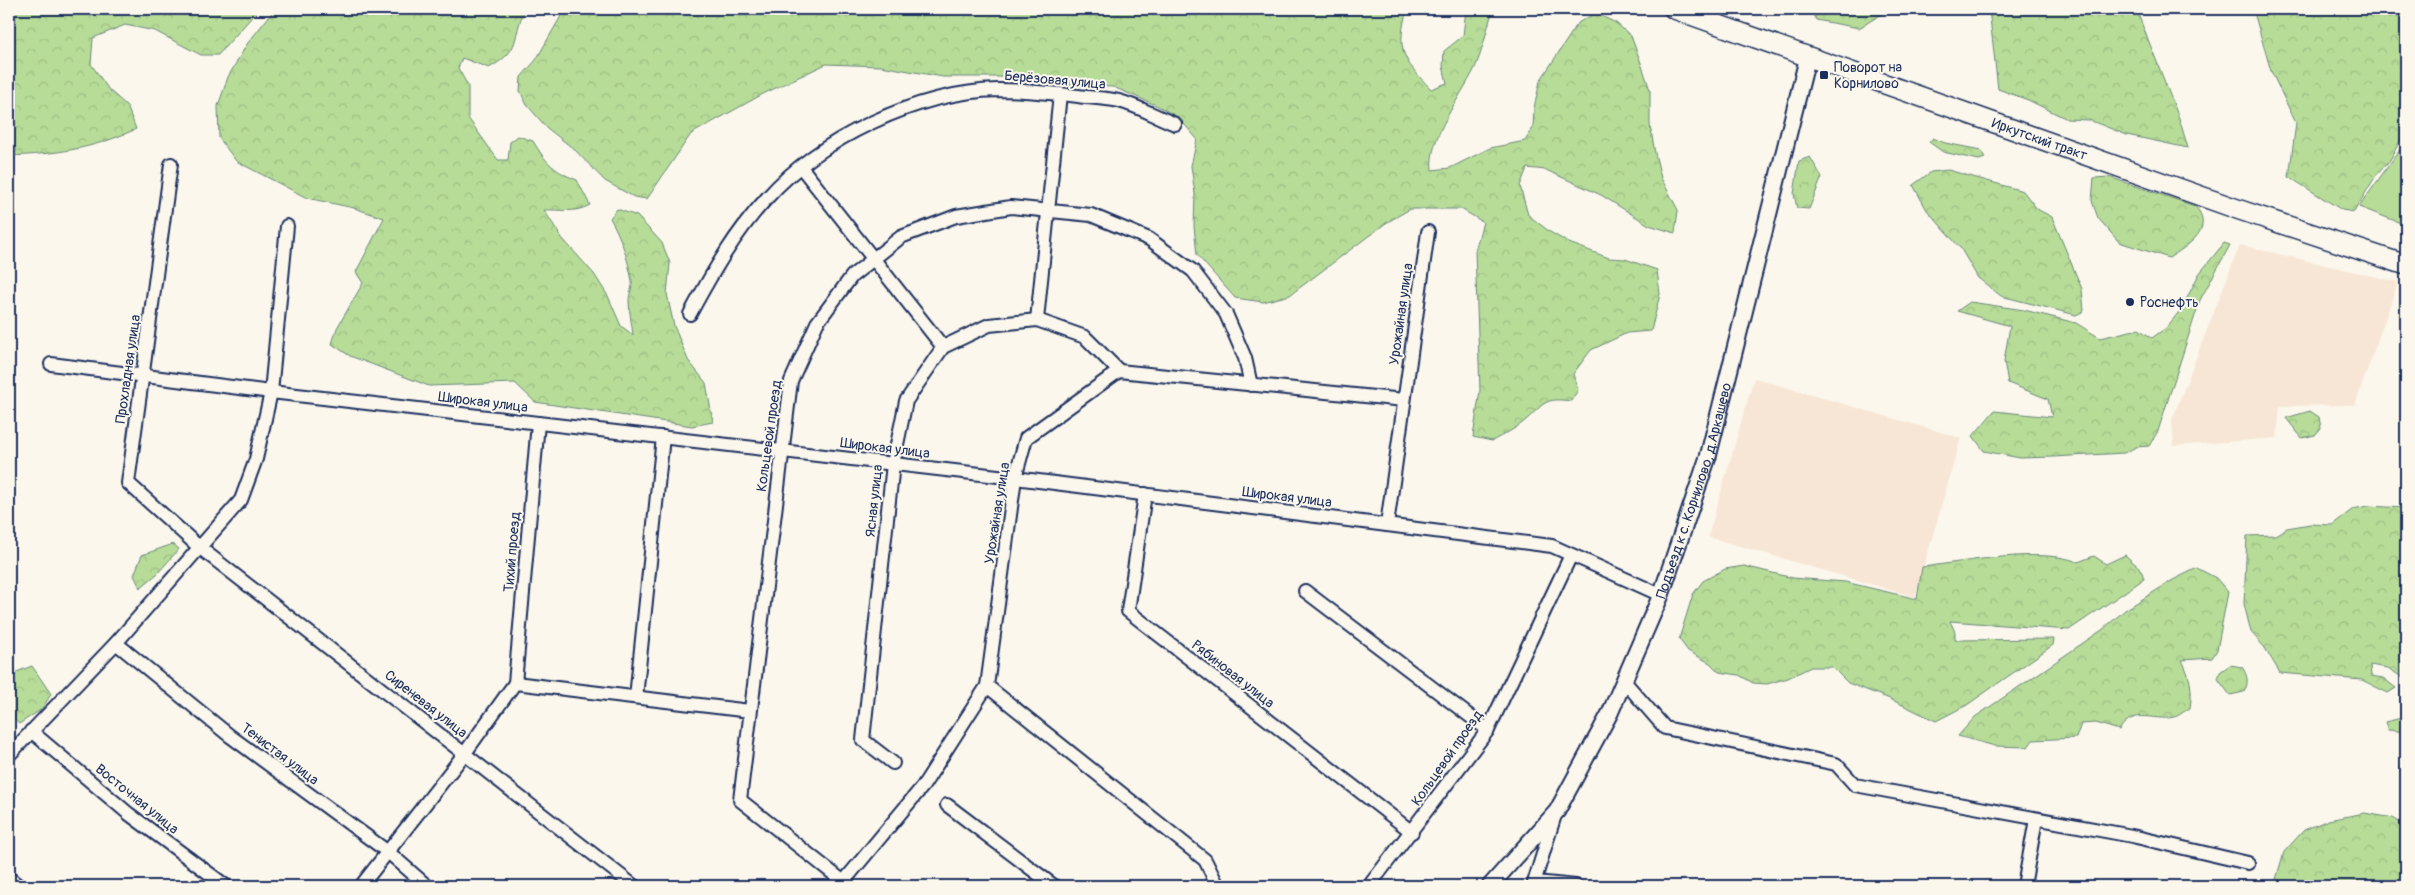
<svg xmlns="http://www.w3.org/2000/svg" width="2415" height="895" font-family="Pangolin,sans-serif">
<defs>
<pattern id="forest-crowns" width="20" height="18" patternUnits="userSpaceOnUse" patternTransform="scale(1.25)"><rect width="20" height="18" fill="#b7dc97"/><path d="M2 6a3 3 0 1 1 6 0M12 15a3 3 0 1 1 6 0" fill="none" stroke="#9dbd85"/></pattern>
</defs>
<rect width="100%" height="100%" fill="#fbf7ec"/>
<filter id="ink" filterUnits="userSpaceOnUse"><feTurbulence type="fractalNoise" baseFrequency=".02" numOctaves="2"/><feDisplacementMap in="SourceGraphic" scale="10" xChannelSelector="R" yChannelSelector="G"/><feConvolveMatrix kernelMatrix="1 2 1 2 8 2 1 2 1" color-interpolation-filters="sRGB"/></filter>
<g filter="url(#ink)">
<g fill="#f7e6d5">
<path d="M2240,245l158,37 -43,123 -75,1 -3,32 -103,8 -2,-26z"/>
<path d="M1754,378l207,60 -46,159 -207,-60z"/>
</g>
<path fill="#b7dc97" stroke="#69867a" d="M2406,141v84l-47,-18z"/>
<g fill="url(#forest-crowns)" stroke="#69867a">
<path d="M9,9h250l-41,46h-17l-46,-24 -30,-6 -32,13 -2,26 18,26 18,16 9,23c-43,20 -80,25 -127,27z"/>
<path d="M275,9h45l3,3 1,-3h201c-14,30 -2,40 -36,59l-27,-10 -4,10 10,18v32l30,42h10l2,-18 8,-6 15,5c13,22 21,30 44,39l13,25c-16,9 -30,4 -46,5l18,28 32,36 14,22 13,30 12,9c-1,-11 -4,-22 -4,-35 0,-6 4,-13 3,-19 -4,-22 -11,-44 -22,-63l7,-9 20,7 25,27 8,20 -3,31 7,32 14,34 18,23 7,39 -21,4 -157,-24 -20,-19 -86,3 -79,-30 -18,-12 5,-16 26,-45 -7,-11 28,-54 -30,-10 -47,-10 -71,-37 -17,-23 -1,-32 10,-29 19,-33z"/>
<path d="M565,9h842c-11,41 -5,50 24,80l16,-6 -4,-17 1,-15 19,-15 3,-27h27c-6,19 -10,41 -18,59 -14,29 -47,69 -43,102l18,-2 40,-20 35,-7 8,-13 1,-20 6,-27 38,-58 17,-10 21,10 15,13 10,27 9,27v35l5,28 6,25 17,32 -3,23 -26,-8 -48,-30 -55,-25 -19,-2 -7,18 8,29 22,17 19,11 40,15 16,1 32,11 3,24 -9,37 -24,2 -36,17 -18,24 5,16 -7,11c-27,-4 -27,3 -45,19 -9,8 -23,15 -34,21l-19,-4 7,-47 -5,-139 8,-29 -22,-13h-51l-24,14 -96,72 -27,7 -28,-4 -38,-43 -3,-29 1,-32 -4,-28 6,-27 -19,-22 -22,-12 -43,-18 -50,-2 -63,-8h-57l-62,-11 -55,-2 -63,30 -72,40 -44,65 -13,-2 -29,-16 -30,-31 -28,-22 -20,-23 -7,-14 1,-14 15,-17z"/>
<path d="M1810,9h80l-31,19 -43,-8z"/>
<path d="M1989,9h147l43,109 9,30 -61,-13 -38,-15 -22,-1 -39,-19 -30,-11z"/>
<path d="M2253,9h153v120l-16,31 -15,17 -21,35 -12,-2 -53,-33 7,-54 -25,-52z"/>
<path d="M1933,138l12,5 36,7 4,8 -6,2 -36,-8 -14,-10z"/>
<path d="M1810,157l12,20 -13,32 -12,-1 -3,-14 5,-33z"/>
<path d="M1948,170l75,21 14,18 15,8 30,72 2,22 -8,4 -75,-19 -23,-18 -17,-29 -34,-39 -14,-25 18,-13z"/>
<path d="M2109,177l86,29c21,23 -8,40 -26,52l-50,-16 -21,-24 -6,-17 2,-23z"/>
<path d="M2224,243l6,2 -30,55 -42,131 -9,15 -13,1 -12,6 -71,4 -33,1 -36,-7 -11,-15 21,-25 58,6 -4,-18 -40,-16 -4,-22 6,-35 -53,-15 13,-9 54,8 52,13 24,15 39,-9 13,9 15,-11 15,-19 17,-34z"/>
<path d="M2310,411l9,6 2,11 -6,7 -13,3 -16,-20z"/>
<path d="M2368,506l38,2v172l-18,-12 -18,-3 1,11 12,2 13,10 -8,5 -26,-13 -82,-7 -15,-25 -14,-16 -7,-28 3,-68 28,-1 12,-7 23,-4 22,1 21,-16z"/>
<path d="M173,544l6,5 -22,25 -17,14 -6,-13 8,-20z"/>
<path d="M2125,555l16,14 3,10 -75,51 -119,-9 5,11v8l99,-1 -1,6 -86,60 -31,16 -46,-22 -42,-16 -16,-16h-21l-23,11 -21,6 -14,-1 -14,-8 -20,-3 -9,-9 -22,-12 -9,-12 14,-45 10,-13 22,-12 19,-3 49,12 52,4 72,17 5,-32c42,-5 118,-20 156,-5l16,-6 12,8z"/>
<path d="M2197,568l19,10 12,14 -11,58 -5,8 -30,2c8,17 11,28 8,48 -4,2 -9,6 -13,8 -21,8 -42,-11 -58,14l-23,-7 -15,1 -5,14 -43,2 -5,7 -33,-1 -37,-10 17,-19 127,-87 23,-20 48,-30z"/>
<path d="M2230,665l12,2c6,9 7,16 2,25l-14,3 -12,-16 2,-7z"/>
<path d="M32,666l19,28 -9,15 -23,15 -10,-10v-39z"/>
<path d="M2406,717v15l-18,-2 -3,-8z"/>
<path d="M2365,813l28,5 13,8v60h-132l10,-34 20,-22 24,-10z"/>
</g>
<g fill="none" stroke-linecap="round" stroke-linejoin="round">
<g stroke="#1b2f5e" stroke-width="16">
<g id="minor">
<path d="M171,164l-43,319 71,64 435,339"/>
<path d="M801,167l142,180"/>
<path d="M690,314c22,-41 45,-81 77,-116 53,-60 151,-106 231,-108 26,0 54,3 80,6 13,2 28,2 41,5 19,5 38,16 56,23"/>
<path d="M1037,320l23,-226"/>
<path d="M51,364l220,28 16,-166"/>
<path d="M1145,494l-17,117 284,221"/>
<path d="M1387,525l41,-293"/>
<path d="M1305,591l183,139"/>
<path d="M116,643l114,93 158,116 39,34"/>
<path d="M1624,681l41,47 171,36 19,21 277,51 116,27"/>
<path d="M515,683l23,-260"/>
<path d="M515,683l235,28"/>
<path d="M636,697l27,-260"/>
<path d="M31,731l98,83 97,72"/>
<path d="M9,755l107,-112 125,-143 15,-41 15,-67 744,86 537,68 109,49"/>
<path d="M893,763l-30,-23 30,-276 13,-63 37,-54 46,-22 48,-5 48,17 34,34"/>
<path d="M947,805l107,81"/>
<path d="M9,878l10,8"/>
<path d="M361,886l104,-133 50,-70"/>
<path d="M840,886l83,-100 64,-100"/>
<path d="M849,886l-109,-86 51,-419 26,-58 35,-47 49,-39 55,-21 55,-9 80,8 58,24 44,32 33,43 19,44 6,27"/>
<path d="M1218,886l-13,-26 -218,-174 28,-208 11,-40 93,-67 285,29"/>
<path d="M1369,886l119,-156 83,-175"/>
<path d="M1533,886l22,-71"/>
<path d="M1535,886v-4l41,4"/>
<path d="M2024,886l12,-67"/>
</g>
</g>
<g stroke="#1b2f5e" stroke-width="19">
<g id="tertiary">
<path id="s1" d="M1490,886l67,-75 53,-98 51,-118 47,-138 100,-401"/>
</g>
</g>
<g stroke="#1b2f5e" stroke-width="22">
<g id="primary">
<path id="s2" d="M1674,9l566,201 166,55"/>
</g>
</g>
<use href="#minor" stroke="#fbf7ec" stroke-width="12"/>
<use href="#tertiary" stroke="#fbf7ec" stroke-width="15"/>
<use href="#primary" stroke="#fbf7ec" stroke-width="19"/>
</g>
</g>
<g fill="#1b2f5e" stroke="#fbf7ec" stroke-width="2">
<rect x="1819" y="70" width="10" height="10" rx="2.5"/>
<circle cx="2130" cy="302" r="5"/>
</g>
<g text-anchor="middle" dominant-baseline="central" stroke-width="4" stroke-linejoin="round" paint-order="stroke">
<g font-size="14" fill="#1b2f5e" stroke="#fbf7ec" text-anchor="start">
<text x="1834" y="67">Поворот на<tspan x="1834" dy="16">Корнилово</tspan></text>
<text x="2140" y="302">Роснефть</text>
</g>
<g font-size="14" fill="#1b2f5e" stroke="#fbf7ec">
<text transform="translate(1055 80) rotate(5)">Берёзовая улица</text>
<text stroke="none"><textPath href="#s2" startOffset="388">Иркутский тракт</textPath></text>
<text transform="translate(1401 314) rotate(-82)">Урожайная улица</text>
<text transform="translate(128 369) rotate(-82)">Прохладная улица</text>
<text transform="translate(483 402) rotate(7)">Широкая улица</text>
<text transform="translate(769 436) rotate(-82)">Кольцевой проезд</text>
<text transform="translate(885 448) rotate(7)">Широкая улица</text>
<text stroke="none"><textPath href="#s1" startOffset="450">Подъезд к с. Корнилово, д.Аркашево</textPath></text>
<text transform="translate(1287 497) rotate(7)">Широкая улица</text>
<text transform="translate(874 501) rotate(-84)">Ясная улица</text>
<text transform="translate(997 513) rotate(-81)">Урожайная улица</text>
<text transform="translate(512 552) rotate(-85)">Тихий проезд</text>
<text transform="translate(1233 674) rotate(38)">Рябиновая улица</text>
<text transform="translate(426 704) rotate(38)">Сиреневая улица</text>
<text transform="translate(280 754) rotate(37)">Тенистая улица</text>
<text transform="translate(1447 758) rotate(-55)">Кольцевой проезд</text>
<text transform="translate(137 799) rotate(39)">Восточная улица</text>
</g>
</g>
<rect width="2415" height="895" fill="none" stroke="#fbf7ec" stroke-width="30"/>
<rect x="15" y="15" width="2385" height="865" fill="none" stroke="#1b2f5e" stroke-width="2" filter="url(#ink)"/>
</svg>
